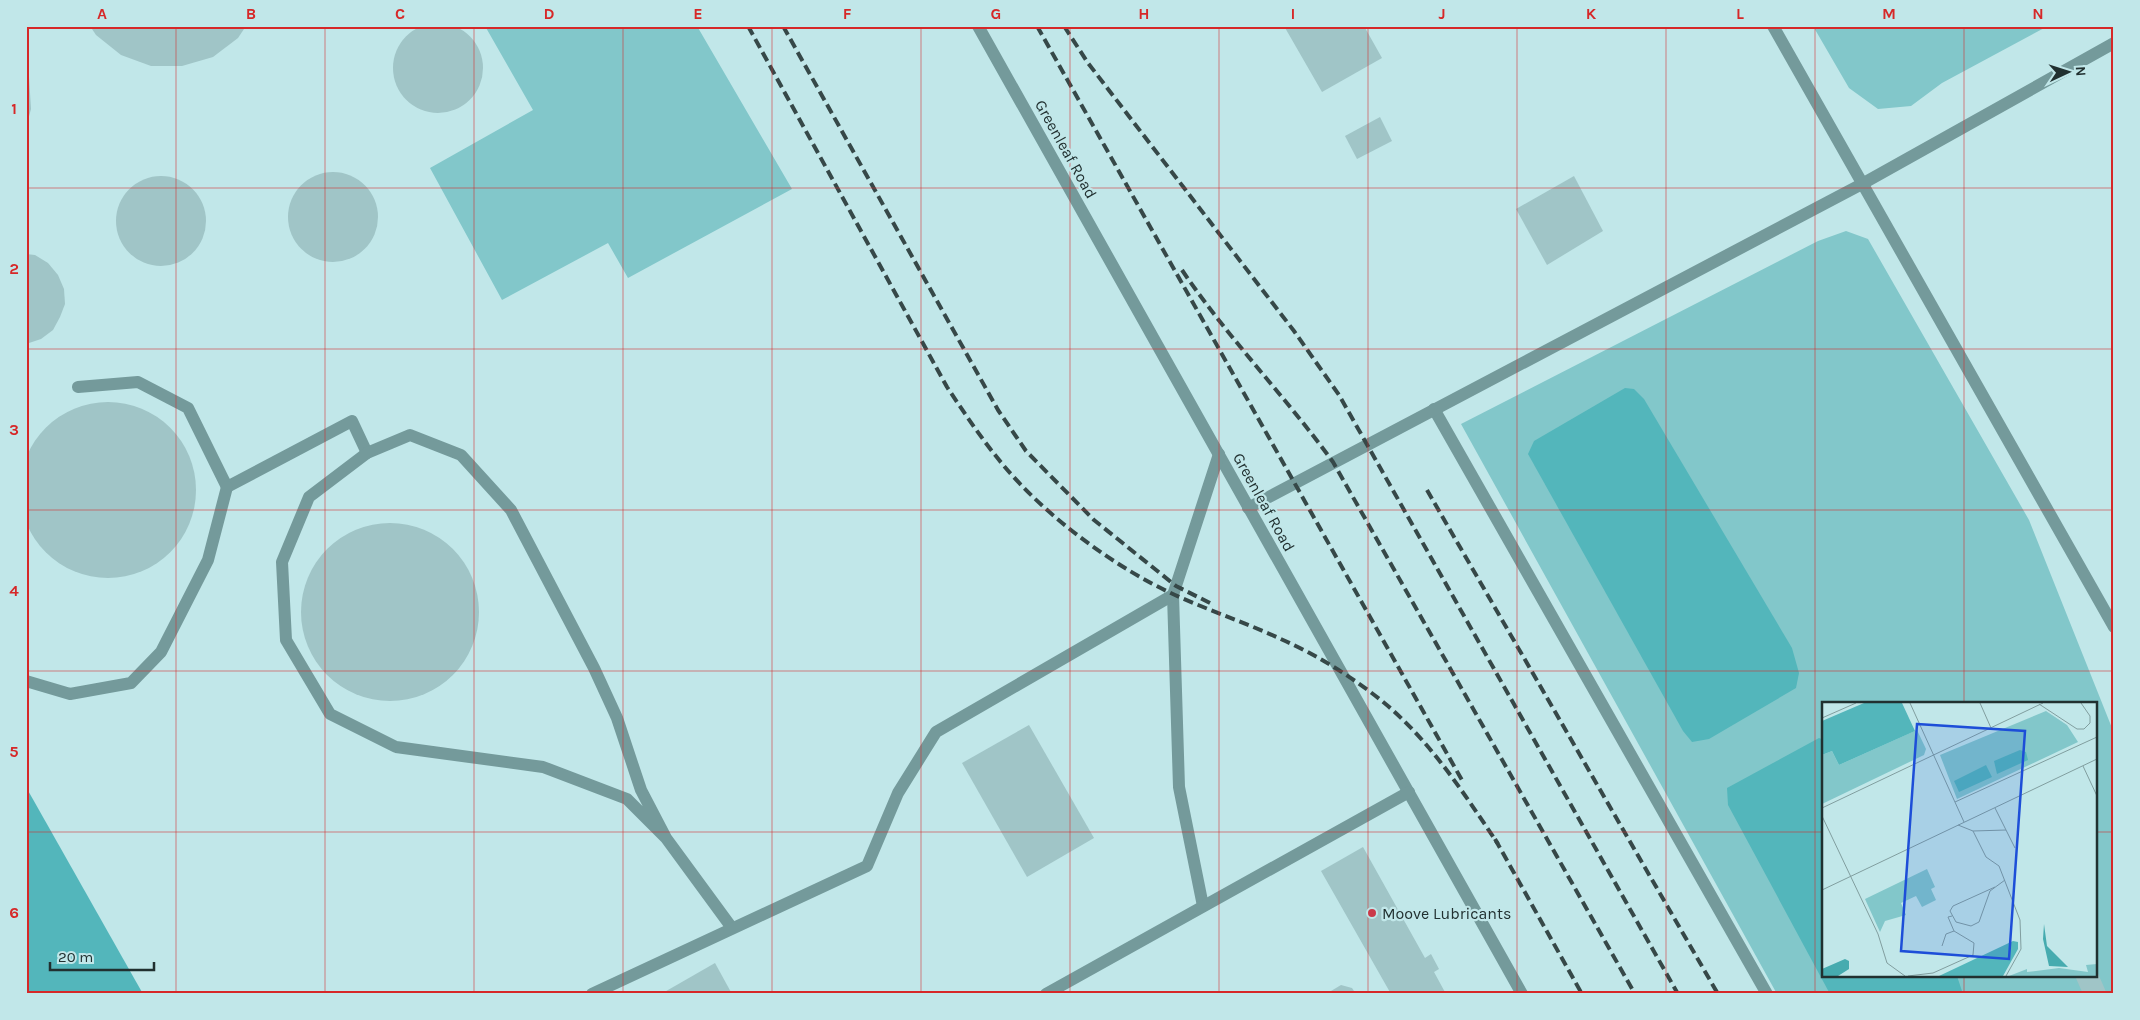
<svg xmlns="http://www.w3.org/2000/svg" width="2140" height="1020" font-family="Karla,sans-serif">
<rect width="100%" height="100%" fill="#c1e7e9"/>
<g fill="#82c7ca" fill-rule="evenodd">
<path d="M485,26h212l95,163 -164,89 -20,-35 -106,57 -72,-132 103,-58z"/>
<path d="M1813,26h235l-106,57 -31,23 -33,3 -29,-21z"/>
<path d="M1846,231l22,8 161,281 85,213v261h-337l-316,-570 357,-183zM1824,704h272v272h-272z"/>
</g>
<g fill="#53b6bb">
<path d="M1625,388l9,1 10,10 148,249 7,25 -3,15 -87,51 -17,3 -9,-11 -155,-277 6,-13z"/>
<path d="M1819,738l5,2v236h133l6,18h-133l-102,-189 -1,-17z"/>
<path d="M26,787l117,207h-117z"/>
</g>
<g fill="#a0c5c7">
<circle cx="438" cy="68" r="45"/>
<path d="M90,26h156l-8,12 -25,19 -31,9h-31l-30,-11 -25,-20z"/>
<path d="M1284,26h80l18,32 -60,34z"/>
<path d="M26,70l3,7 2,32 -4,15z"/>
<path d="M1380,117l12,24 -35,18 -12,-23z"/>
<circle cx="333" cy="217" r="45"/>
<circle cx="161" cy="221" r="45"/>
<path d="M1574,176l29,55 -56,34 -31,-56z"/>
<path d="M26,254l9,1 13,8 10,12 6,14 1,15 -5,13 -7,13 -12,9 -15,5z"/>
<circle cx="108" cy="490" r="88"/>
<circle cx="390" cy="612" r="89"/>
<path d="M1029,725l65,113 -67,39 -65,-114z"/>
<path d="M1363,847l62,111 6,-4 8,15 -5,3 12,22h-55l-70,-123z"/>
<path d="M715,963l17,31h-71z"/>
<path d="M2096,969l11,25h-24l-8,-18h21z"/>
<path d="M1341,985l11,3 4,6h-30z"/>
</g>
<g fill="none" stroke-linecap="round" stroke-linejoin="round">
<g stroke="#749a9b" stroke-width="12">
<path d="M978,26l544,968"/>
<path d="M1773,26l341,601"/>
<path d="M78,387l60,-5 50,26 39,79 125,-66 15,32"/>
<path d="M1434,409l333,585"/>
<path d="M1248,508l614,-324 252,-141"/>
<path d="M26,681l44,13 61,-11 30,-31 47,-92 19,-73"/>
<path d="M666,838l-25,-48 -24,-72 -23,-50 -83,-158 -50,-55 -51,-20 -43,18 -58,44 -27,65 4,78 44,74 66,33 147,20 84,32 39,39 66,90"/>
<path d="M1203,906l-24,-119 -6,-192 46,-141"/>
<path d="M592,994l275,-128 31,-73 38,-61 237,-137"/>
<path d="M1046,994l363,-202"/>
</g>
<g stroke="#364848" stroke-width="4" stroke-dasharray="10 5" stroke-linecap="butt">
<path d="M748,26l199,361c18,27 36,54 57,79 43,51 110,101 171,129 35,16 72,28 108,45 36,16 74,40 105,66 45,39 77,89 110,138"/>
<path d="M783,26l215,384 28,41 68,69 82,66 34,17"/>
<path d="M1037,26l426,756"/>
<path d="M1064,26l24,37 206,268 45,64 339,599"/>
<path d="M1182,270c46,68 103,126 151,192l302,532"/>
<path d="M1427,490l291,504"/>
<path d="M1495,839l87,155"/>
</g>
</g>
<path fill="none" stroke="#d62828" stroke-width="1" stroke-opacity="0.55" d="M176,26v968M325,26v968M474,26v968M623,26v968M772,26v968M921,26v968M1070,26v968M1219,26v968M1368,26v968M1517,26v968M1666,26v968M1815,26v968M1964,26v678M26,188h2088M26,349h2088M26,510h2088M26,671h2088M26,832h1798M2096,832h18M1964,976v18"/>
<circle fill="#ca3a4a" stroke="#c1e7e9" stroke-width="2" cx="1372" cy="913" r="5"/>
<g text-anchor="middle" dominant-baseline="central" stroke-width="4.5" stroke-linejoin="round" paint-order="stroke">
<g font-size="16" fill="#213030" stroke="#c1e7e9">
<text transform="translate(1066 149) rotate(61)">Greenleaf Road</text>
<text transform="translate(1264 502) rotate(61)">Greenleaf Road</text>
</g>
<g font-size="16" fill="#213030" stroke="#c1e7e9" text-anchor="start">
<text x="1382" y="913">Moove Lubricants</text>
</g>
</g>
<g transform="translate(1822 702)">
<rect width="275" height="275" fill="#c1e7e9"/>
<path d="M224,9l21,14 11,17 -121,57 -17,-44zM95,28l9,19 -2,6 -102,49v-49l10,-4 7,14zM105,167l8,18 -4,2 5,11 -14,7 -6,-11 -15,7 5,12 -21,6 -5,11 -15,-33zM275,262v12h-88l18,-7v3l32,-4 29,4 -2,-7z" fill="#82c7ca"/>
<path d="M42,1h38l13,28 -76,34 -7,-14 -10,4v-34zM198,48l6,2 2,8 -31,14 -3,-13zM164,63l6,12 -33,15 -5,-11zM191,239l5,1v7l-15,27h-64z" fill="#53b6bb"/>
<path d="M222,222l3,22 21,21 -19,-1 -6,-27zM23,257l4,2v8l-11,7h-16v-7z" fill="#46abaf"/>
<path fill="none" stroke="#819e9f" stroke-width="1" d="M88,1l54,119M158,1l11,25M217,2l38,25h7l6,-6v-7l-9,-13M0,16l34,-15M261,64l14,30M133,100l142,-65M0,106l221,-105M173,106l20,40M0,114l56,118 9,29 18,13M136,123l15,6 33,-1M151,129l13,26 13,9 21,54 1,29 -15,27M173,185l-42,19 -3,5 6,11 15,4 8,-4 11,-31 15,-11M0,188l275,-131M120,244l4,-12 8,-3 -6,-14 4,-1M86,274l25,-3 40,-18 1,-12 -20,-12"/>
<path fill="#1d4ed8" fill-opacity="0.15" stroke="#1d4ed8" stroke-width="2.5" d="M95,22l108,7 -16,228 -108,-8z"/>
<rect width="275" height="275" fill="none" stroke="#213030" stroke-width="2.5"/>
</g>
<rect width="2140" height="1020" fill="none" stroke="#c1e7e9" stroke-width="55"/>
<g transform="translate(2068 72) rotate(86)" stroke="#c1e7e9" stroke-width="4" paint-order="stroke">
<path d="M0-4L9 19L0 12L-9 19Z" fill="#213030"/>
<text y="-8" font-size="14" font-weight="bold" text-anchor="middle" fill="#213030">N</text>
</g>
<path d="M50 962v8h104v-8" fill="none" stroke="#213030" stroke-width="2.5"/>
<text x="58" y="962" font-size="15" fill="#213030" stroke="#c1e7e9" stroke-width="4" paint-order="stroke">20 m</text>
<rect x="28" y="28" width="2084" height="964" fill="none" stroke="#d62828" stroke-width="2"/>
<g font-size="16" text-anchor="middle" font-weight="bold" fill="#d62828">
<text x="102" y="19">A</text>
<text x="251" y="19">B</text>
<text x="400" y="19">C</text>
<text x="549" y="19">D</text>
<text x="698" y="19">E</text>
<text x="847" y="19">F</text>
<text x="996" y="19">G</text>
<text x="1144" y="19">H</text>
<text x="1293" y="19">I</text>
<text x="1442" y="19">J</text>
<text x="1591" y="19">K</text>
<text x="1740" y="19">L</text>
<text x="1889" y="19">M</text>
<text x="2038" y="19">N</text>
<text x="14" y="114">1</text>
<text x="14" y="274">2</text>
<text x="14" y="435">3</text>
<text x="14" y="596">4</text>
<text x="14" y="757">5</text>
<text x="14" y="918">6</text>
</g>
</svg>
